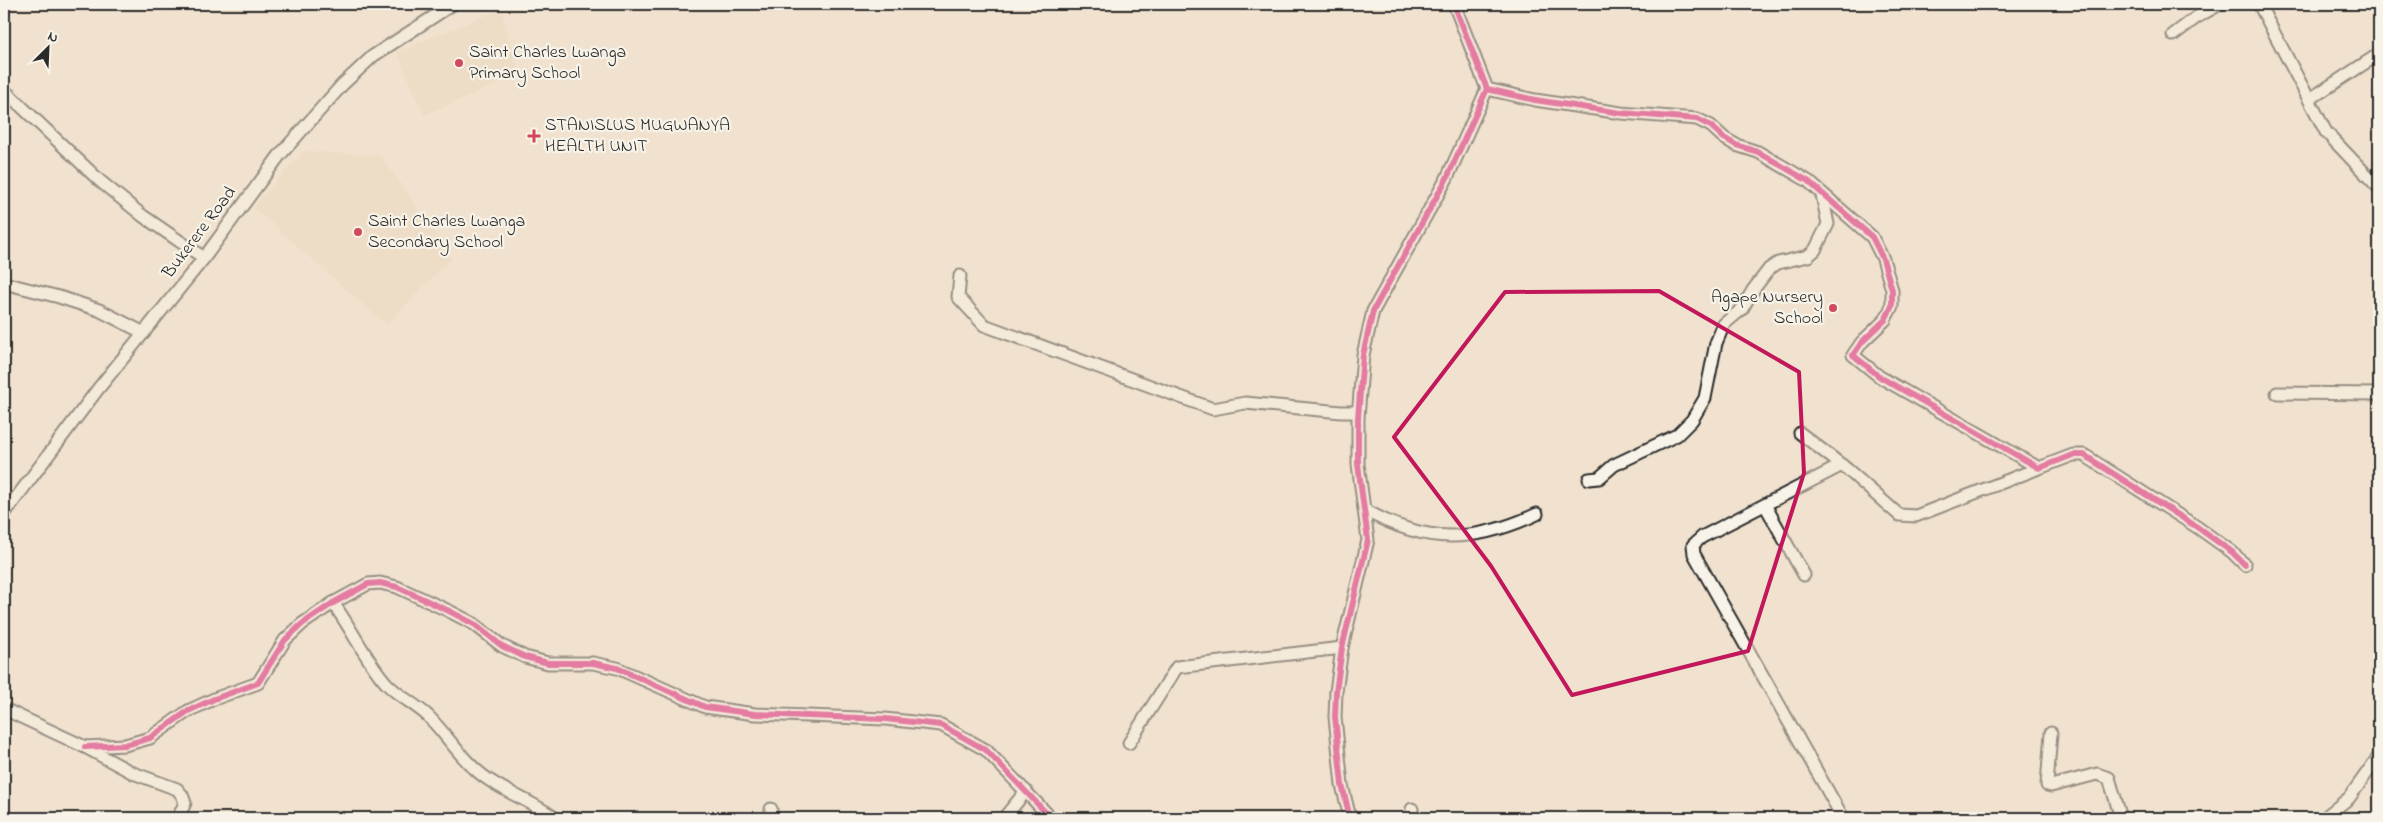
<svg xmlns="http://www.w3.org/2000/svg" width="2383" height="822" font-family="'Indie Flower',sans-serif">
<rect width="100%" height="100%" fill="#f0e2ce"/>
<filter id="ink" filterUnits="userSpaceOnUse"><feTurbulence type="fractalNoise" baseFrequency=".02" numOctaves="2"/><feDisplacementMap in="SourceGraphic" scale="10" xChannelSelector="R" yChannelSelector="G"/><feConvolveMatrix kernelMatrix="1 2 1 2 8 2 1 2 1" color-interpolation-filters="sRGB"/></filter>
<g filter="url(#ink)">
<g fill="#ebd7bc">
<path d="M501,9l18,66 -95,40 -27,-63z"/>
<path d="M304,151l77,5 71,102 -66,67 -133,-118z"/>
</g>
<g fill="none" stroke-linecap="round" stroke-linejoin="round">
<g stroke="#2b2b2b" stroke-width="15">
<g id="minor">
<path d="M1454,4l33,85 48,11 86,13 76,6 14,7 13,12 12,7 22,7 50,29 64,56 11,22 9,31v16l-7,14 -23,22 -9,13 27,22 159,91 34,-13h11l113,72 35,25 13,13"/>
<path d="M2259,4l67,128 53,56"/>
<path d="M2173,35l24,-18 23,-13"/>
<path d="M4,90l96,91 43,35 61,42"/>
<path d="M2310,99l69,-45"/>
<path d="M960,276l-2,21 26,28 229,84 32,-6 96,9h13l4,-2"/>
<path d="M4,283l55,14 40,13 45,23"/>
<path d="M2277,393l102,1"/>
<path d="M1800,433l48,37 51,45 17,1 123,-48"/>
<path d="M1842,465l-140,72 -9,8 1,9 149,264"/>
<path d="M1589,479l10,-1 15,-13 63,-30 15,-15 13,-22 11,-55 8,-19 18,-15 11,-19 16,-21 9,-6 30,-7 7,-6 13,-26 -6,-29"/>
<path d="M1765,505l39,70"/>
<path d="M1365,510c61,35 110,33 172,4"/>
<path d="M4,514l94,-125 106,-131 75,-102 63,-71 31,-29 80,-52"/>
<path d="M333,603c19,26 32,56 53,80 12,13 29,21 42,33 21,21 35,47 61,64 21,14 45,23 66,38"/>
<path d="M4,709l81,38 48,26 44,16 5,6 3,8 -7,15"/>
<path d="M2051,733l-4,52 4,1 46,-12 12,4 12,40"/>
<path d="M1129,743l48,-76 165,-19"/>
<path d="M85,747l40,-2 25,-7 38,-27 26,-12 44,-16 27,-43 17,-16 31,-21 35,-19 12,-1 17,4 52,24 25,13 28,22 23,11 23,6h45l24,5 88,39 50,7 130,5 56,6 45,25 65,68"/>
<path d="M771,818v-9"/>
<path d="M1004,818l22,-27"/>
<path d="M1350,818l-8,-33 -7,-68 1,-25 6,-44 26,-108 -10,-76v-46l5,-63 10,-44 74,-133 40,-89"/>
<path d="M1412,818v-9"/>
<path d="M2324,818l25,-20 30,-42"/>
</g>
</g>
<use href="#minor" stroke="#f7f3e8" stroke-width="11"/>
<g stroke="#f7f3e8" stroke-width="9">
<g id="cycleway">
<path d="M1454,4l33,85 48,11 86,13 76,6 14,7 13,12 12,7 22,7 50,29 64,56 11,22 9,31v16l-7,14 -23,22 -9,13 27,22 159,91 34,-13h11l113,72 35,25 13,13"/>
<path d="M85,747l40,-2 25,-7 38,-27 26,-12 44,-16 27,-43 17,-16 31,-21 35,-19 12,-1 17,4 52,24 25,13 28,22 23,11 23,6h45l24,5 88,39 50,7 130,5 56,6 45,25 65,68"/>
<path d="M1350,818l-8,-33 -7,-68 1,-25 6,-44 26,-108 -10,-76v-46l5,-63 10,-44 74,-133 40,-89"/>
</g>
</g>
<use href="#cycleway" stroke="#d6006c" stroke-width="6"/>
</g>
</g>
<path d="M0 0H2383V822H0ZM1659,291l140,81 5,101 -56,178 -176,44 -81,-129 -97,-129 111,-145z" fill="#f0e2ce" fill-opacity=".55" fill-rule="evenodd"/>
<path fill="none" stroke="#c2185b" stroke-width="4" stroke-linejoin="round" d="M1659,291l140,81 5,101 -56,178 -176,44 -81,-129 -97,-129 111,-145z"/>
<g fill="#d1495b" stroke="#f7f3e8" stroke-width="2">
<circle cx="459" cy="63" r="5"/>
<path d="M531.5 128.5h5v5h5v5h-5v5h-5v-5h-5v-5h5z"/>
<circle cx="358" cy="232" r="5"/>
<circle cx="1833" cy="308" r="5"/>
</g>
<g text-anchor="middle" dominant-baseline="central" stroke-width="4.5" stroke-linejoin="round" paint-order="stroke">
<g font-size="18" fill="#2b2b2b" stroke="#f7f3e8" text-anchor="start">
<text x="469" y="53">Saint Charles Lwanga<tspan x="469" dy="21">Primary School</tspan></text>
<text x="545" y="126">STANISLUS MUGWANYA<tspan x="545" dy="21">HEALTH UNIT</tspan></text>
<text x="368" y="222">Saint Charles Lwanga<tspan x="368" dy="21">Secondary School</tspan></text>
<text x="1823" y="298" text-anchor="end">Agape Nursery<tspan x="1823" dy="21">School</tspan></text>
</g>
<g font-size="18" fill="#2b2b2b" stroke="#f7f3e8">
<text transform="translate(200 233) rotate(-53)">Bukerere Road</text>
</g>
</g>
<rect width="2383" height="822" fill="none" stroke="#f7f3e8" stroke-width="20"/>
<rect x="10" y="10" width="2363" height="802" fill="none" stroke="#2b2b2b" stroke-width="2" filter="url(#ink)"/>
<g transform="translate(48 48) rotate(24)" stroke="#f7f3e8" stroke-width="4" paint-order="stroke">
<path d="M0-4L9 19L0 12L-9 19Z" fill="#2b2b2b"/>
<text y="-8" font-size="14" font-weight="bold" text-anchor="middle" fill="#2b2b2b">N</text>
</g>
</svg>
